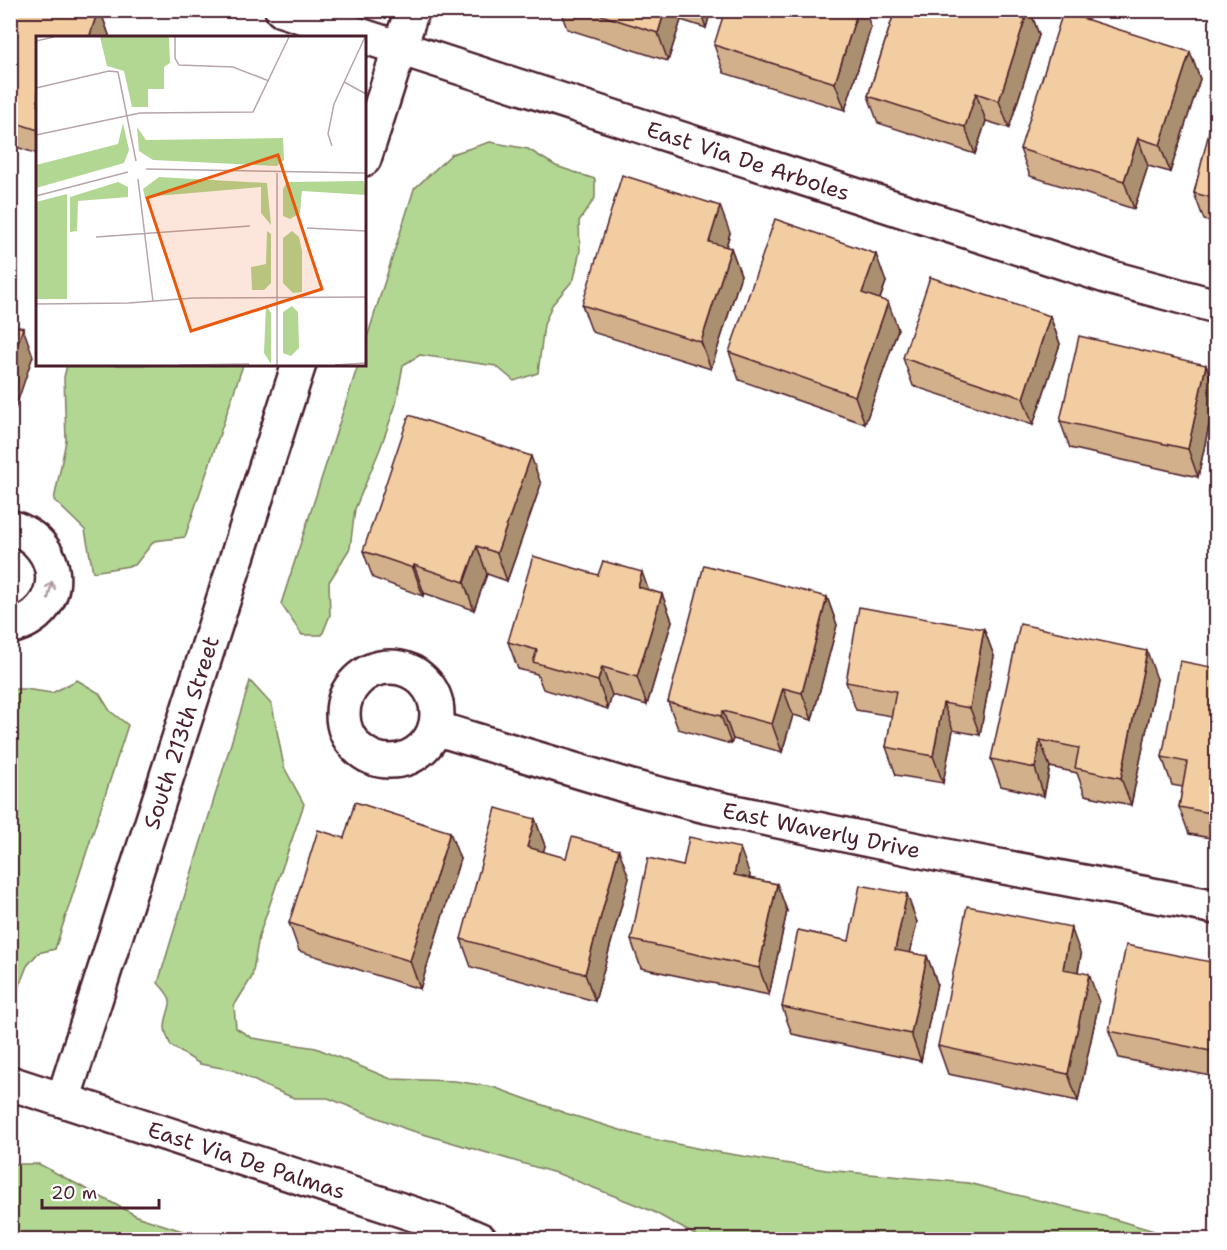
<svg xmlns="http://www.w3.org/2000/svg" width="1227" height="1250" font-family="'Shantell Sans',sans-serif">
<rect width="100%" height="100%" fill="#fff"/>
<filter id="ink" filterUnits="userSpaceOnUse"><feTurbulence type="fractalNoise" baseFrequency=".0167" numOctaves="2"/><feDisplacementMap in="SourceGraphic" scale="12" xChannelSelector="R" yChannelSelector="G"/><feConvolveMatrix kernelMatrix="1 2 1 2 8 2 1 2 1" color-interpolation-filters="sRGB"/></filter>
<g filter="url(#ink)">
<g fill="#b1d793" stroke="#7e7b5f" stroke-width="1.5">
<path d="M490,142l38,7 28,17 39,13v19l-16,23 1,29 -6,29 -22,26 -8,20 -6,48 -24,8 -18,-15 -76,-11 -17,10 -7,39 -16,45 -25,60 -5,39 -21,34 1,33 -8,20h-20l-21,-31 77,-239 6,-1 1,-20 49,-155 38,-35z"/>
<path d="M67,365h176l-58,172 -31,4 -19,24 -42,7 -8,-42 -31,-30 12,-59 -2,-64z"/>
<path d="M77,680l22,13 11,18 18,14 -73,224 -17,4 -11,13 -8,20 -8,6v-303h14l27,4z"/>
<path d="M250,681l22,24 12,62 20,37 -45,132 -7,41 -18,29 2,22 16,10 64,10 75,31 64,2 38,6 72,26 78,24 63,13 120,20 142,13 139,34 74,22h-479l-50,-28 -93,-37 -153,-45 -78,-31h-34l-29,-12 -32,-16 -33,-6 -29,-18c-2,-5 -6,-13 -6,-19 1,-23 15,-21 -7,-44z"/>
<path d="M10,1164h29l100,53 68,22h-196z"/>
</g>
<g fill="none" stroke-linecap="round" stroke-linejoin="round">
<g stroke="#4a1f2b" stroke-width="38">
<g id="street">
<path id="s1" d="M282,10l830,268 104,28"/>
<path d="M364,159l48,-149"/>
<path d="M10,527c56,16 58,86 0,100"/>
<circle cx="390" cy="714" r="47"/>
<path id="s2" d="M435,728l196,59 75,19 245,51 265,50"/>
<path id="s3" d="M10,1083l428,139 42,18"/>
<path id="s4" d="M63,1100l236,-736"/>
</g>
</g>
<use href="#street" stroke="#fff" stroke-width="33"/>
</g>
<g fill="#d1b08b" stroke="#4a1f2b" stroke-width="1.5">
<path d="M10,10h90l9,25 -71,3v116l-28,-9z"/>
<path d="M560,10h151l-5,18 -25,-8 -13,41 -101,-32z"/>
<path d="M895,10h135l9,25 -30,93 -23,-7 -11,33 -97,-31 -10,-27z"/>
<path d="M871,27l-26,83 -121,-37 -10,-28z"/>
<path d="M1190,52l10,27 -30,93 -22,-6 -14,43 -104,-33 -10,-27z"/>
<path d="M1216,108v116l-12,-4 -10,-27z"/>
<path d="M730,233l-4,14 5,1 10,27 -30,94 -119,-37 -10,-27z"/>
<path d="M886,282l-6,17 18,30 -33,95 -126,-44 -10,-28z"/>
<path d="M1050,316l10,28 -27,81 -120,-39 -10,-28z"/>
<path d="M1206,365l10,27 -18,85 -128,-29 -10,-27z"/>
<path d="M1216,465v47l-7,-19z"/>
<path d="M541,484l-34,97 -20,-7 -13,36 -50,-17 -1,3 -50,-18 -10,-27z"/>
<path d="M649,590l13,4 10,27 -25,84 -35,-10 -4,14 -65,-20 -6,-15 -19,-5 -10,-27z"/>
<path d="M827,597l10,28 -25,95 -19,-5 -11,37 -49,-13 -2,5 -53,-15 -10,-27z"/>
<path d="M984,629l10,27 -14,79 -27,-5 -10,53 -47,-8 -10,-28 6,-31 -36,-6 -10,-28z"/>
<path d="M1216,668v171l-27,-5 -10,-27 4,-20 -11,-2 -10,-28z"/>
<path d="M1157,679l-26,126 -46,-10 -8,-22 -27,-6 -6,29 -43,-10 -10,-27z"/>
<path d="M535,819l10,27 -2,6 86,26 -34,123 -124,-34 -10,-28z"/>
<path d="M460,859l-40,130 -121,-38 -10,-28z"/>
<path d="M683,866l67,9 -1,3 28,6 10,27 -18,84 -128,-27 -10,-28z"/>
<path d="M917,922l-7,31 17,3 10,27 -16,78 -129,-27 -10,-27 67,-66z"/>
<path d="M1081,955l-3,17 21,30 -21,99 -130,-27 -10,-28z"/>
<path d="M1216,963v114l-97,-19 -10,-27z"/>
</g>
<g fill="#aa9071" stroke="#4a1f2b" stroke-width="1.5">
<path d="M98,10h2l9,25 -1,3h-19z"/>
<path d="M665,10h12l4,10 -13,41 -10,-28z"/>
<path d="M700,10h11l-5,18z"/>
<path d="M858,10h7l6,17 -26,83 -10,-27z"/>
<path d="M1028,10h2l9,25 -30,93 -10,-27z"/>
<path d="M1190,52l10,27 -30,93 -10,-27z"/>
<path d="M976,93l10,28 -11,33 -10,-27z"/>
<path d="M1138,138l10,28 -14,43 -10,-28z"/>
<path d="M720,206l10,27 -11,36 -10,-27z"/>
<path d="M731,248l10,27 -30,94 -10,-27z"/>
<path d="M876,254l10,28 -14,38 -10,-27z"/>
<path d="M888,302l10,27 -33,95 -10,-28z"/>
<path d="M1050,316l10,28 -27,81 -10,-27z"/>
<path d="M23,328l10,28 -23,68v-58z"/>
<path d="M1206,365l10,27 -18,85 -10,-28z"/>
<path d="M531,456l10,28 -34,97 -10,-28z"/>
<path d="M477,546l10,28 -13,36 -10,-28z"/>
<path d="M414,565l10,28 -1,3 -10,-28z"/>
<path d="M642,572l10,28 -14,-13z"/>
<path d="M662,594l10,27 -25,84 -10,-28z"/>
<path d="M827,597l10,28 -25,95 -10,-27z"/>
<path d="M984,629l10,27 -14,79 -10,-27z"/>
<path d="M1147,651l10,28 -26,126 -10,-27z"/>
<path d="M602,667l10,28 -4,14 -10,-28z"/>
<path d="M783,688l10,27 -11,37 -10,-28z"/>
<path d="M943,703l10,27 -10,53 -10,-27z"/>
<path d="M723,711l10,28 -2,5 -10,-28z"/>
<path d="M1040,740l10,27 -6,29 -9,-28z"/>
<path d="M535,819l10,27 -8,29 -10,-28z"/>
<path d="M450,832l10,27 -40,130 -10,-28z"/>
<path d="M740,848l10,27 -6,27 -10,-27z"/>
<path d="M619,850l10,28 -34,123 -10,-27z"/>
<path d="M777,884l10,27 -18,84 -10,-27z"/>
<path d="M907,894l10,28 -12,55 -10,-27z"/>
<path d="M1071,927l10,28 -8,41 -10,-27z"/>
<path d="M927,956l10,27 -16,78 -10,-27z"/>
<path d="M1089,974l10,28 -21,99 -10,-27z"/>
</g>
<g fill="#f3cda2" stroke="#4a1f2b" stroke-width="1.5">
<path d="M10,10h88l-9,28h-51v92l-28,-9z"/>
<path d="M585,10h80l-7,23z"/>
<path d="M725,10h133l-23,73 -121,-38z"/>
<path d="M895,10h133l-29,91 -23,-8 -11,34 -97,-31z"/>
<path d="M1063,12l127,40 -30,93 -22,-7 -14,43 -104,-32z"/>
<path d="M1215,108h1v91l-22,-6z"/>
<path d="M622,175l98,31 -11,36 22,6 -30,94 -119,-37z"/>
<path d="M775,219l101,35 -14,39 26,9 -33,94 -126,-44z"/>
<path d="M930,277l120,39 -27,82 -120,-40z"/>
<path d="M10,324l13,4 -13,38z"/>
<path d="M1079,336l127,29 -18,84 -128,-28z"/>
<path d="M409,415l122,41 -34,97 -20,-7 -13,36 -50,-17 -1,3 -50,-17z"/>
<path d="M1216,465v30l-7,-2z"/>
<path d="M533,556l65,19 5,-14 39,11 -4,15 24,7 -25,83 -35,-10 -4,14 -65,-19 4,-12 -29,-8z"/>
<path d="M704,565l123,32 -25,96 -19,-5 -11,36 -49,-13 -2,5 -53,-14z"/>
<path d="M859,607l125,22 -14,79 -27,-5 -10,53 -47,-9 10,-56 -50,-9z"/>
<path d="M1020,624l127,27 -26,127 -46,-10 4,-20 -39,-8 -5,28 -44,-9z"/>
<path d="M1180,661l36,7v146l-37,-7 8,-45 -25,-5z"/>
<path d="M355,802l95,30 -40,129 -121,-38 29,-93 26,8z"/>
<path d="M496,808l39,11 -8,28 39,11 6,-21 47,13 -34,124 -124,-35z"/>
<path d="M689,837l51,11 -6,27 43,9 -18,84 -128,-28 17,-82 35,8z"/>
<path d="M860,885l47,9 -12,56 32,6 -16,78 -129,-27 16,-77 51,11z"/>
<path d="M967,906l104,21 -8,42 26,5 -21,100 -130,-28z"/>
<path d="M1126,945l90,18v89l-107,-21z"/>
</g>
<defs><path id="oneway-shaft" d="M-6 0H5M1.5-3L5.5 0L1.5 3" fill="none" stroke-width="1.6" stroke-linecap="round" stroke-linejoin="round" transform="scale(1.5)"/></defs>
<use stroke="#ae9aa0" href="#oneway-shaft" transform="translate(50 590) rotate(-77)"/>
</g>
<g text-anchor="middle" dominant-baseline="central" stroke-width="6" stroke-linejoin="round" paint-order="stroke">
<g font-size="22" fill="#4a1f2b" stroke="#fff">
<text stroke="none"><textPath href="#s1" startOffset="490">East Via De Arboles</textPath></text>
<text stroke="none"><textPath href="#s4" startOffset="386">South 213th Street</textPath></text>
<text stroke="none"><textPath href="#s2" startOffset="400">East Waverly Drive</textPath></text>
<text stroke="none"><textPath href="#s3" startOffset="249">East Via De Palmas</textPath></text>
</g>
</g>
<g transform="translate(36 36)">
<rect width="330" height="330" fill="#fff"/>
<path d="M64,1h69l1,26 -6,4v22h-16v18h-16l-8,-36 -17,-5zM87,87l6,27 -5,13 -88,25v-23l82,-21zM101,91l9,13 137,-2 1,22 -7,6 -124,-6 -14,-9zM123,141l108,6 4,42 -10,-12v-26l-116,10 -2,-8zM82,146l10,5v10l-50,4 -1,30 -7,1v-35zM251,146l77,-1 2,14 -64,-4 -2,22 -10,6 -7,-3v-27zM31,158v105h-31v-97zM231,195l4,3v49l-7,7h-12l-1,-23 15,-3zM256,195l7,6 3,14v41l-9,1 -10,-10v-45zM230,269l5,8v51l-7,-11zM256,270l6,6 1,36 -8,8 -8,-3v-41z" fill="#b1d793"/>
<path fill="none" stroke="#b7a5aa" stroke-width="1.5" d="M139,1v21l4,7 54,2 36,14M0,5l18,-4M308,46l22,12M0,52l73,-17 9,1 18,89M0,99l104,-22 113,-1 36,-75M296,110l-4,-12 6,-30 31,-67M110,133l220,4M241,137v192M102,143l15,123M0,160l92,-24M271,192l59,3M60,201l154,-11M0,268l93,-1 64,-5 173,-1M241,309v-19M143,329l70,-1M299,329l31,-2"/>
<path fill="#e8590c" fill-opacity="0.15" stroke="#e8590c" stroke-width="3" d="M242,119l44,134 -131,42 -44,-133z"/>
<rect width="330" height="330" fill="none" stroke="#4a1f2b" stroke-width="3"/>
</g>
<rect width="1227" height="1250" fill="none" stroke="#fff" stroke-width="36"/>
<rect x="18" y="18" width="1191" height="1214" fill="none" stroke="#4a1f2b" stroke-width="2" filter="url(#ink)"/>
<path d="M42 1199v9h117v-9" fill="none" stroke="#4a1f2b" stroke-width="3"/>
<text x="51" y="1199" font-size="18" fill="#4a1f2b" stroke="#ffffff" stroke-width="4.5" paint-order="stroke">20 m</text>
</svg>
